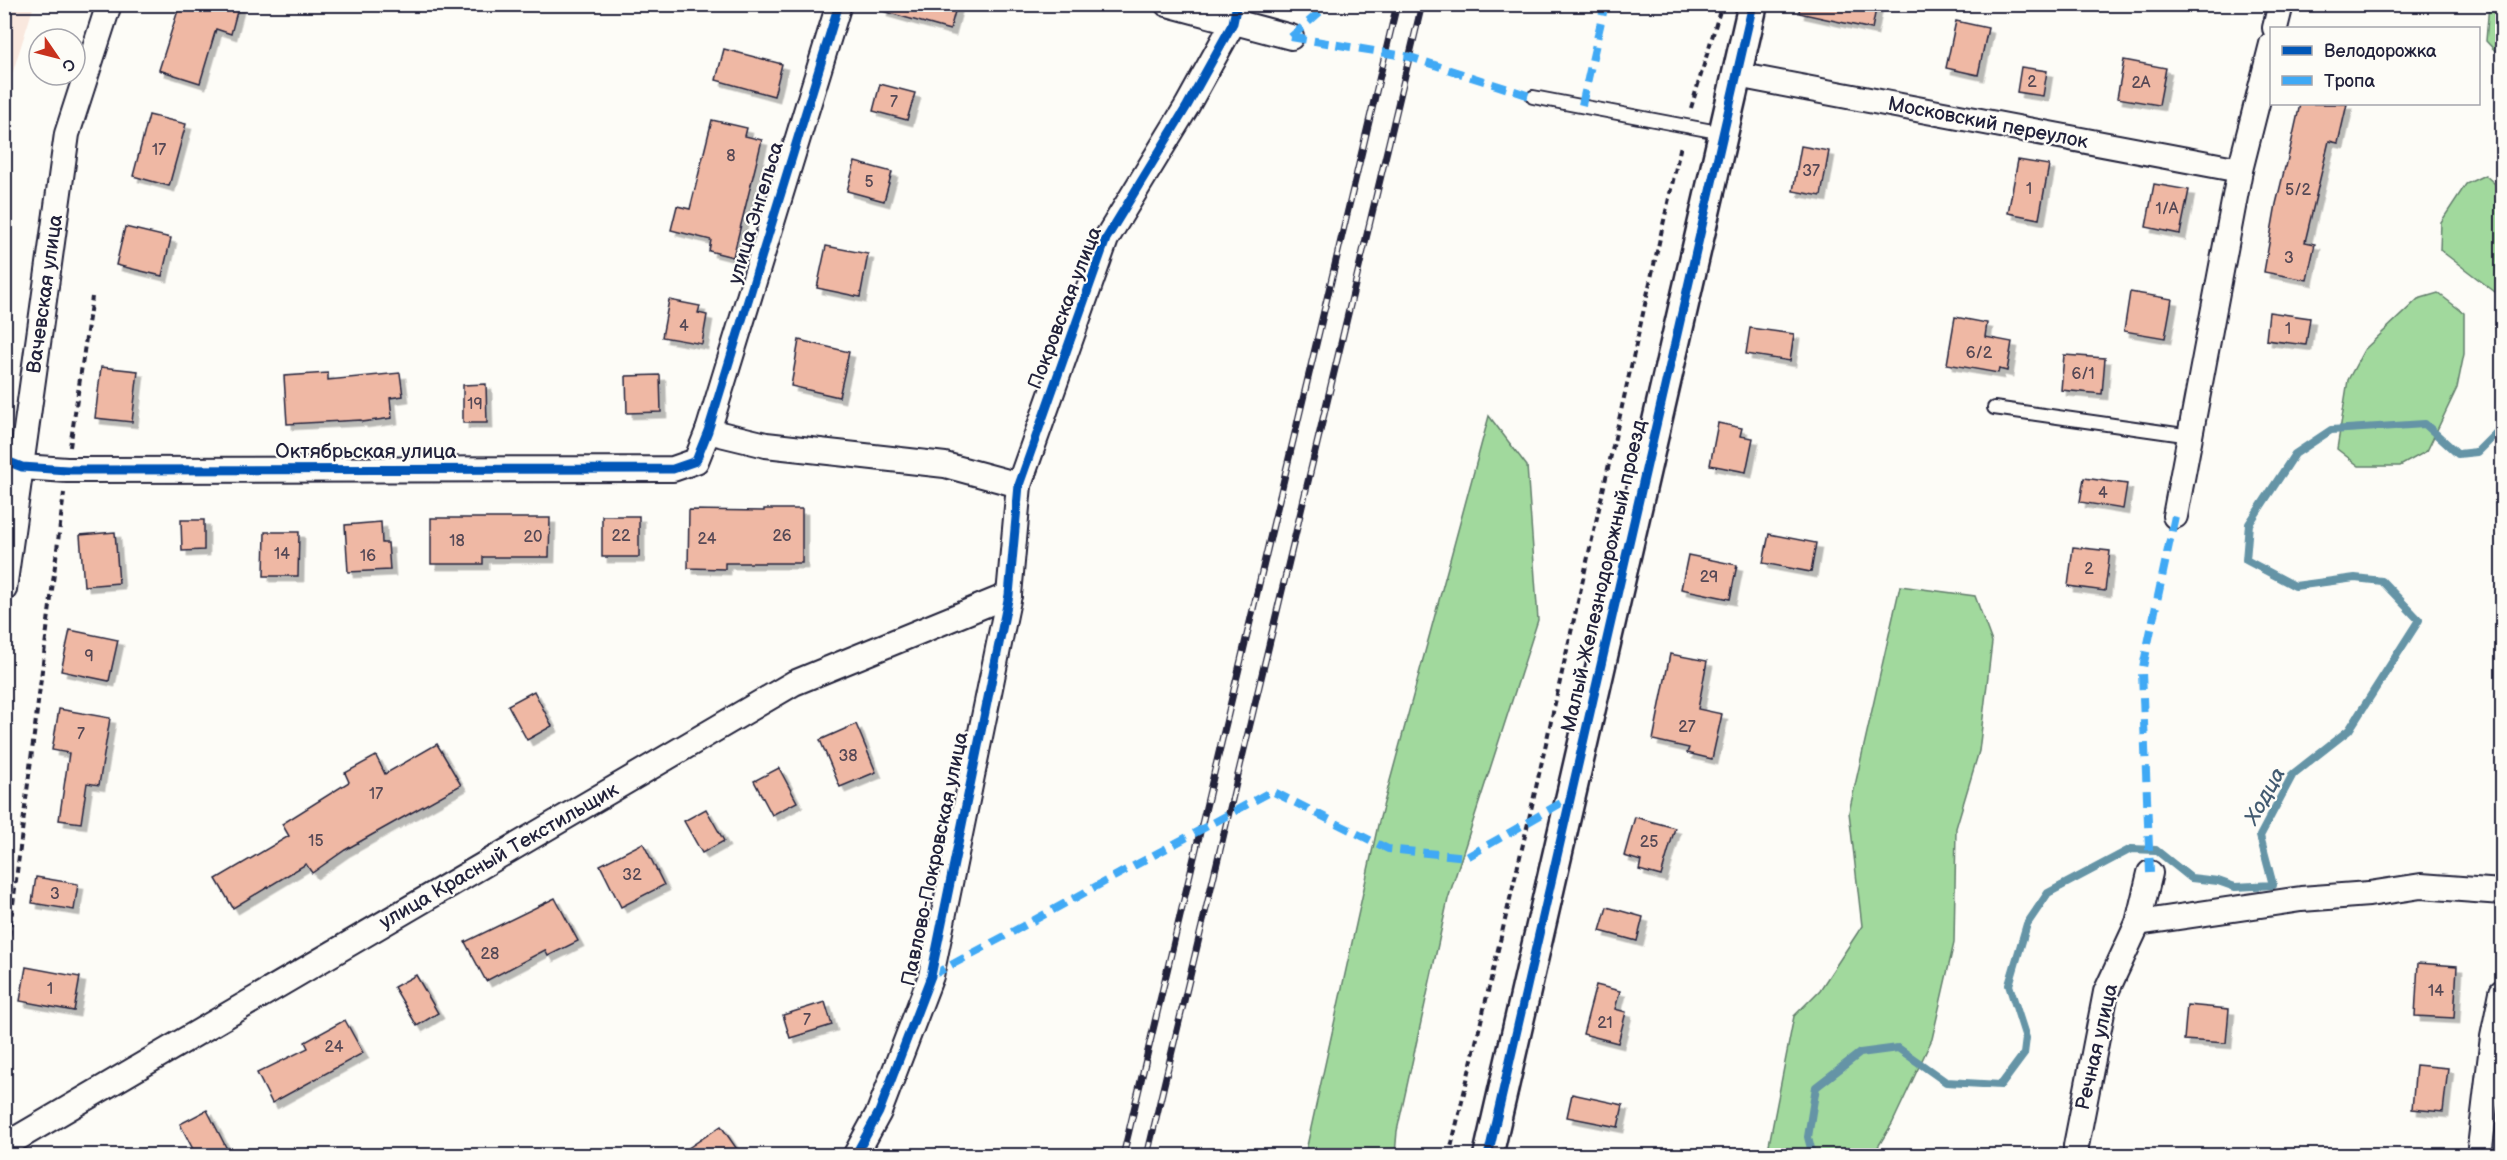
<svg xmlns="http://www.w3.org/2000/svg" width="2507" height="1160" font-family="'Balsamiq Sans',sans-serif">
<defs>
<filter id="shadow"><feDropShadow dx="5.5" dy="5.5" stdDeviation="0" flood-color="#0004"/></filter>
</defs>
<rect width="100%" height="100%" fill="#fdfcf7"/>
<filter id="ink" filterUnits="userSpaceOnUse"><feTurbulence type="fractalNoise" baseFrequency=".0167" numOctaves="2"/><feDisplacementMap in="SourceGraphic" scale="12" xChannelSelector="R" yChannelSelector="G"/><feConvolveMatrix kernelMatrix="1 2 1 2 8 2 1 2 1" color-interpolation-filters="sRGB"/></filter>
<g filter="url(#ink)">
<path fill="#f9e8de" d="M4,5h30l-26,82 -4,-1z"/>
<g fill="#a1d99d" stroke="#627e6c" stroke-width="1.5">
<path d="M2489,4l13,1v53l-16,-17z"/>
<path d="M2485,175l17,15v104l-3,1 -59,-45 1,-28 25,-38z"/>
<path d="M2438,293l26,20v41l-7,34 -30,63 -27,15h-41l-22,-17 11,-69 16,-30 54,-51z"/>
<path d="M1489,416l38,50 11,154 -90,279 -51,232 -2,24h-90l73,-330z"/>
<path d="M1900,586l75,10 17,46 -13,109 -23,77 -2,115 -22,96 -40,85 -19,31h-106l27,-139 26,-26 42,-64 -13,-114z"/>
</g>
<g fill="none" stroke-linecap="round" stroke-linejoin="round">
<path stroke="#6594a6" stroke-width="8" d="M1813,1156l-5,-19 8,-50 44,-34 38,-5 48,34 55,3 23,-31 2,-16 -17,-53 18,-61 21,-31 83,-44 25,1 35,28 27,3 17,6 38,-2 -13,-49 33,-62 56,-44 70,-110 -37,-39 -27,-3 -60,8 -49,-26 3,-36 46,-70 36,-24 94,-6 33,30 19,-2 25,-25"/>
</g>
<g fill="#efb8a4" stroke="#22223b" stroke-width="1.5" filter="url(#shadow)">
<path d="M180,4h59l-8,30 -15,-5 -16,54 -41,-13z"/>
<path d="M883,4h74l-7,26 -68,-19z"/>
<path d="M1800,4h77l-5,25 -73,-16z"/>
<path d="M1956,21l32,7 -10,47 -32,-7z"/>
<path d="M724,49l58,15 -8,32 -58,-16z"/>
<path d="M2124,60l42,8 -7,37 -42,-7z"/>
<path d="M2021,67l26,4 -4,25 -26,-4z"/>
<path d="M880,84l35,9 -8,27 -34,-9z"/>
<path d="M2300,104h47l-9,39 -9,-2 -24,101 10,2 -8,36 -43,-8 12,-68 9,-37h1z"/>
<path d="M149,115l37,9 -17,62 -36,-10z"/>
<path d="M712,120l35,8 -2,8 17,4 -29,117 -24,-6 2,-11 -40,-10 6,-24 13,3z"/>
<path d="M1801,146l28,5 -8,45 -28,-5z"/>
<path d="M2018,160l31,5 -10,54 -31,-6z"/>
<path d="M855,162l37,10 -8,29 -37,-10z"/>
<path d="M2154,184l35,6 -9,44 -34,-7z"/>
<path d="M125,227l46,11 -9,38 -46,-11z"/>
<path d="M826,246l42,8 -8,43 -43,-9z"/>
<path d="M2130,292l42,7 -7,39 -41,-7z"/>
<path d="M669,300l31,6 -2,7 9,2 -5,29 -40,-7z"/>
<path d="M2269,312l41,6 -4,27 -40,-5z"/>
<path d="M1955,317l32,6 -2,14 27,5 -5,29 -8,-2 -1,4 -51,-9z"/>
<path d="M1750,328l44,6 -4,27 -44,-7z"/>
<path d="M799,340l50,12 -10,45 -48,-11z"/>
<path d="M2064,355l41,3 -3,36 -41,-4z"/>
<path d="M101,367l37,4 -6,51 -37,-4z"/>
<path d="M328,373v7l72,-7 3,23 -13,2 2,20 -30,4 -1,-2 -74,4 -3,-48z"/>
<path d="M660,375l1,37 -34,1 -1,-37z"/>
<path d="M486,384l1,39h-24v-38z"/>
<path d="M1718,423l24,5 -2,8 13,2 -7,34 -36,-7z"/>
<path d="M2084,478l43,6 -4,25 -43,-7z"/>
<path d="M764,509h38v54h-77v6l-37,-1 1,-58 75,1z"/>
<rect x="602" y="516" width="37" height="41"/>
<path d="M431,518h119l-1,39h-66v7h-52z"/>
<path d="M181,520h23v30l-22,1z"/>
<path d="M381,522l1,21h6l2,27 -42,2 -3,-47z"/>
<path d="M115,532l4,51 -35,3 -4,-51z"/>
<path d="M265,532h34l-1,44h-34z"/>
<path d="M1769,534l47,9 -5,29 -48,-9z"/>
<path d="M2073,547l37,4 -5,40 -37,-5z"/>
<path d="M1688,555l49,10 -7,34 -49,-10z"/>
<path d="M70,630l48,10 -9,41 -48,-10z"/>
<path d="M1670,654l37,7 -9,48 24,5 -10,45 -25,-6 2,-5 -36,-8z"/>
<path d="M534,691l18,35 -25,14 -19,-35z"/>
<path d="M59,709l51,9 -11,67 -12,-2 -6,40 -22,-3 10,-67 -17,-3z"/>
<path d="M856,724l20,48 -36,15 -20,-47z"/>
<path d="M437,744l24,41 -116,65 -33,23 -6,-9 -73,44 -17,-29 73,-43 -7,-12 67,-42 -4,-9 31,-17 9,18z"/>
<path d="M779,768l18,34 -25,13 -18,-34z"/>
<path d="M706,809l18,32 -22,12 -18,-32z"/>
<path d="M1635,817l40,11 -14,48 -22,-6 2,-9 -17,-5z"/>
<path d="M643,843l21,42 -43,22 -21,-42z"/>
<path d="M36,877l42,7 -4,26 -42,-7z"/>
<path d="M555,898l23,43 -30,15 -3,-6 -59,31 -21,-39z"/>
<path d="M1607,907l36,10 -6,24 -37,-10z"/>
<path d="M2418,963l39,3 -3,52 -39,-2z"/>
<path d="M26,967l54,10 -6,34 -54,-10z"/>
<path d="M416,975l22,38 -21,13 -23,-39z"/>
<path d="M1596,985l24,6 -5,18 11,3 -8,31 -35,-9z"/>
<path d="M825,1002l7,23 -42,13 -7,-23z"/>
<path d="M2187,1005l42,4 -3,34 -42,-3z"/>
<path d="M345,1020l18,33 -91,50 -15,-30 51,-25 -3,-6z"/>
<path d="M2416,1065l32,3 -5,44 -31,-3z"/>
<path d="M1572,1094l51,11 -5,22 -51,-10z"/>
<path d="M207,1110l23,45h-34l-16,-31z"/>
<path d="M721,1126l20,29h-63z"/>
</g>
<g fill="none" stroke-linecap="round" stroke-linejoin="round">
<g stroke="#22223b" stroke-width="16">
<g id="service">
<path d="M1533,97l190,36"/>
<path d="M1994,408l197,28"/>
</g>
</g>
<g stroke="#22223b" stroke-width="28">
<g id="minor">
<path d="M1167,4l124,33"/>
<path d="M2275,28l6,-24"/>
<path d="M1737,75l503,95"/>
<path d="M708,431l58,14 179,20 74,20"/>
<path d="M4,460l18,7 45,3 606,-1 23,-8 12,-30 131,-427"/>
<path d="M2175,516l65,-346 32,-126"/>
<path d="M4,589l63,-455 42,-130"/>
<path d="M2138,923l163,-24 68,-5 52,-8 81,6"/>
<path d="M4,1146l790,-463 215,-88"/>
<path d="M855,1156l24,-44 52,-136 78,-381 10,-110 87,-246 81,-133 46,-83 4,-19"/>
<path d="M2076,1156v-10l30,-154 32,-69 12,-50"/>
<path d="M2479,1156l14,-119 9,-45"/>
</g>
</g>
<g stroke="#22223b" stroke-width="33">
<path id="tertiary" d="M1488,1156l265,-1152"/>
</g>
<g stroke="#22223b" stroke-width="4" stroke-dasharray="6 4.5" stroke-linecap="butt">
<path d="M1691,108l31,-104"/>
<path d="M70,447l22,-150"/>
<path d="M4,977l60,-484"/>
<path d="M1449,1156l79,-333 153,-678"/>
</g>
<use href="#service" stroke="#fdfcf7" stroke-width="12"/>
<use href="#minor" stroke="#fdfcf7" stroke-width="24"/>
<use href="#tertiary" stroke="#fdfcf7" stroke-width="28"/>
<g stroke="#22223b" stroke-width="7">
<g id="rail">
<path d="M1123,1156l274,-1152"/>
<path d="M1147,1156l275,-1152"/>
</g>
</g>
<use href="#rail" stroke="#fdfcf7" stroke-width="4.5" stroke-dasharray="14" stroke-linecap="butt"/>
<g stroke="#3fa9f5" stroke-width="8" stroke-dasharray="15 8" stroke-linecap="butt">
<path d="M1291,37l119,20 123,40"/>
<path d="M1291,37l38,-33"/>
<path d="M1582,105l23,-101"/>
<path d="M2150,873l-8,-201 33,-156"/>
<path d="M931,976l341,-185 116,58 79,8 103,-59"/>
</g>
<g stroke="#fdfcf7" stroke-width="13">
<g id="cycleway">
<path d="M4,460l18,7 45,3 606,-1 23,-8 12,-30 131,-427"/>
<path d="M855,1156l24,-44 52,-136 78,-381 10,-110 87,-246 81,-133 46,-83 4,-19"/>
<path d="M1488,1156l265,-1152"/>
</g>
</g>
<use href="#cycleway" stroke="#0057b8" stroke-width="9"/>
</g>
</g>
<g text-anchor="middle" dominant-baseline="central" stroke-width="4.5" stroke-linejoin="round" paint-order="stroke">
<g font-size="16" fill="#554855">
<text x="2032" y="82">2</text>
<text x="2141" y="83">2А</text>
<text x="894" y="102">7</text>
<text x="159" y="150">17</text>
<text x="731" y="156">8</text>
<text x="1811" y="171">37</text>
<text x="869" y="182">5</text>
<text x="2029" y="189">1</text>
<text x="2298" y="190">5/2</text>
<text x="2167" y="209">1/А</text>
<text x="2289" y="258">3</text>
<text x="684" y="326">4</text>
<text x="2288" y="329">1</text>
<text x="1979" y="353">6/2</text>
<text x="2083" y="374">6/1</text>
<text x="475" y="404">19</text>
<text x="2103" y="493">4</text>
<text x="621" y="536">22</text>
<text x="782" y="536">26</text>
<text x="533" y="537">20</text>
<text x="707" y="539">24</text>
<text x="457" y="541">18</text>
<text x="282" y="554">14</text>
<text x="368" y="556">16</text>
<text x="2089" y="569">2</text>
<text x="1709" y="577">29</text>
<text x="89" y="656">9</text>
<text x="1687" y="727">27</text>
<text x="81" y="734">7</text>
<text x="848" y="756">38</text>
<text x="376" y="794">17</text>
<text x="316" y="841">15</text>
<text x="1649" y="842">25</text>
<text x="632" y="875">32</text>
<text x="55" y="894">3</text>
<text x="490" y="954">28</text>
<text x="50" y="989">1</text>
<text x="2436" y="991">14</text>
<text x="807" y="1020">7</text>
<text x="1605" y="1023">21</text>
<text x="334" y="1047">24</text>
</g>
<g font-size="20" fill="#22223b" stroke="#fdfcf7">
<text transform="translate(1988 123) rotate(11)">Московский переулок</text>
<text transform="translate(756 213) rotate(-73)">улица Энгельса</text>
<text transform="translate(45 294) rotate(-82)">Вачевская улица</text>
<text transform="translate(1065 308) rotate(-69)">Покровская улица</text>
<text x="366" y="452">Октябрьская улица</text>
<text transform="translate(1604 576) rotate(-77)">Малый Железнодорожный проезд</text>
<text transform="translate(499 856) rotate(-30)">улица Красный Текстильщик</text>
<text transform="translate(935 859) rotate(-78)">Павлово-Покровская улица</text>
<text transform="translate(2097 1047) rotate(-77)">Речная улица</text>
</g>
<g font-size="21" font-style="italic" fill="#435b71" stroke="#fdfcf7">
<text transform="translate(2265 796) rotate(-61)">Ходца</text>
</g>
</g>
<rect width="2507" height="1160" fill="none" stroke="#fdfcf7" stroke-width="24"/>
<rect x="12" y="12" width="2483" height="1136" fill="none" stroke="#22223b" stroke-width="2" filter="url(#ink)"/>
<rect x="2270" y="27" width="210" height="78" fill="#fdfcf7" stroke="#a5a5ac" stroke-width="1.5"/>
<rect x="2282" y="46" width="30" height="9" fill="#0057b8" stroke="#a5a5ac" stroke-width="1.5"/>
<text x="2324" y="57" font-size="18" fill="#22223b">Велодорожка</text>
<rect x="2282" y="76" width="30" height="9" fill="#3fa9f5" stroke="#a5a5ac" stroke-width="1.5"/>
<text x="2324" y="87" font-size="18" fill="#22223b">Тропа</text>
<g transform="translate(57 57) rotate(125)"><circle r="28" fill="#fdfcf7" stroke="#a5a5ac" stroke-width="1.5"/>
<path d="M0-4.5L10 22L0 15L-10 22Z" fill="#c8321e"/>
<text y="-9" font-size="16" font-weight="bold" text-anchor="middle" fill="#22223b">С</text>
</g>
</svg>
